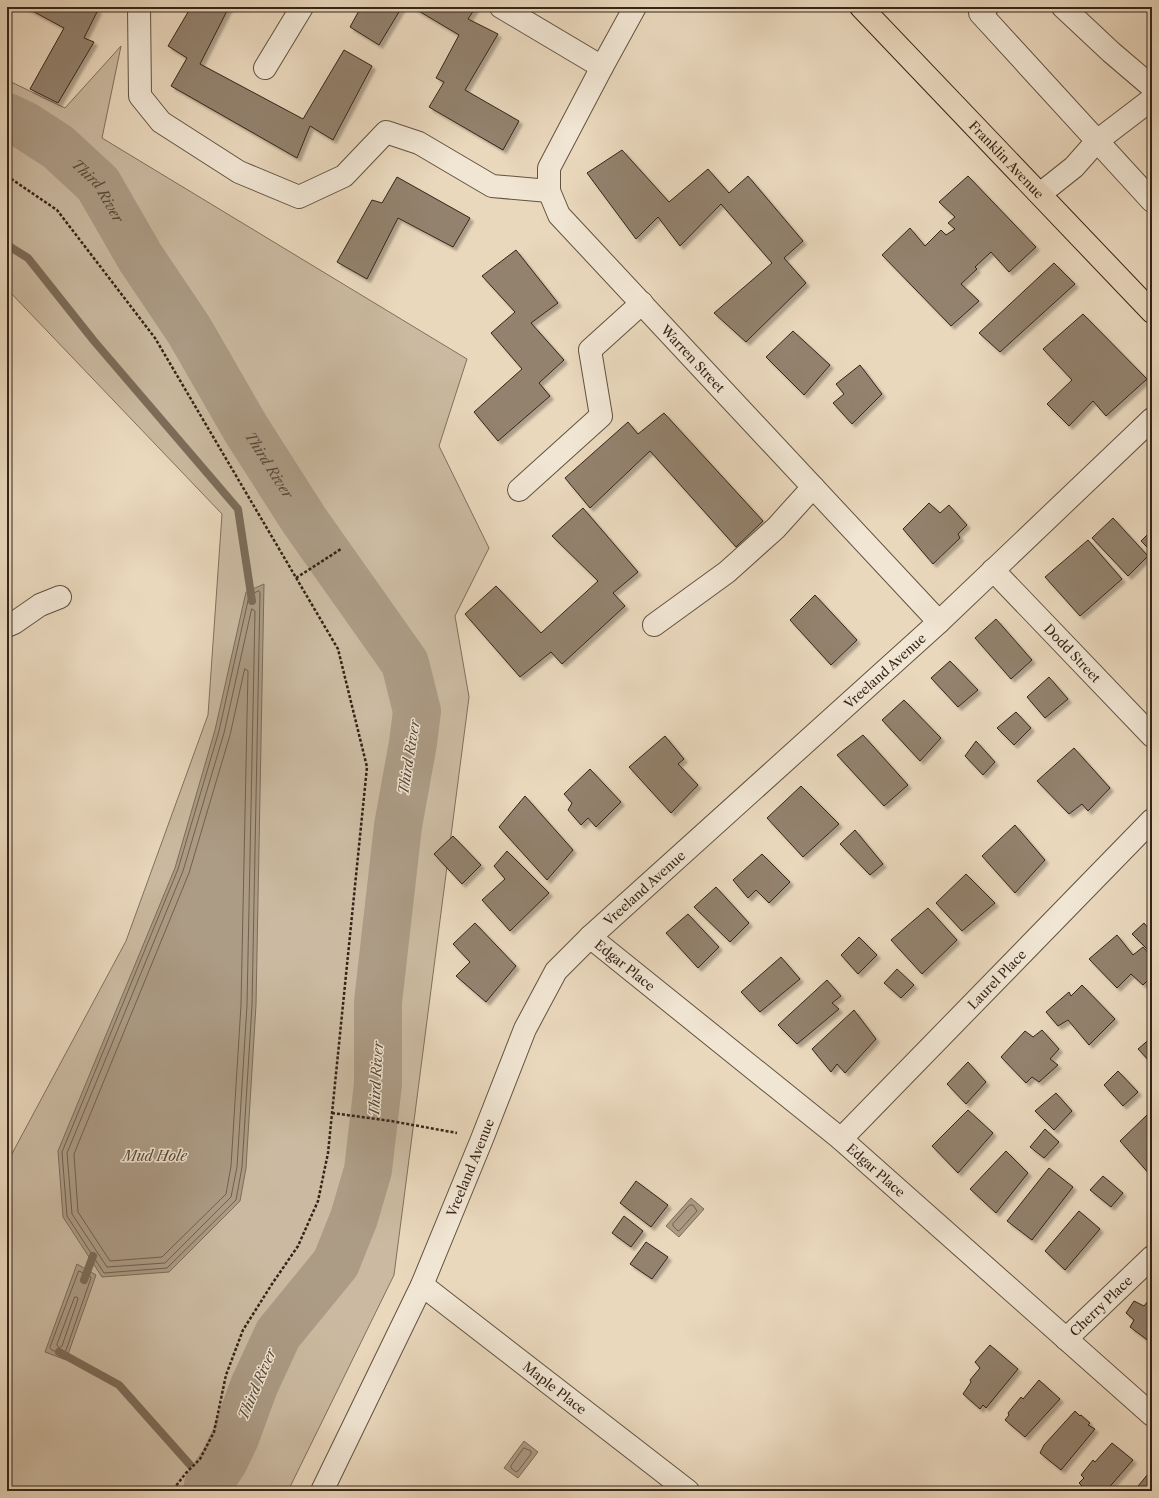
<svg xmlns="http://www.w3.org/2000/svg" width="1159" height="1498" font-family="'Libre Caslon Text',serif">
<defs>
<filter id="shadow"><feDropShadow dx="3.5" dy="3.5" stdDeviation="1" flood-color="#0004"/></filter>
</defs>
<rect width="100%" height="100%" fill="#ead8bd"/>
<filter id="stains"><feTurbulence type="fractalNoise" baseFrequency=".005" numOctaves="4"/><feColorMatrix values="0 0 0 0 .2 0 0 0 0 .09 0 0 0 0 .02 0 0 0 .5 -.17"/></filter>
<radialGradient id="worn" r=".72"><stop offset=".6" stop-color="#630" stop-opacity="0"/><stop offset="1" stop-color="#630" stop-opacity=".3"/></radialGradient>
<path fill="#cbbaa1" stroke="#80705c" d="M121,46l-19,92 365,221 -28,87 50,102 -34,68 14,81 -75,578 -106,216h-281v-328l119,-222 82,-226 14,-201 -215,-225v-209l58,28z"/>
<g fill="#ac9b85" stroke="#7c6c59">
<path d="M264,584l-8,421 -10,163 -6,33 -71,71 -67,5 -39,-60 -5,-66 117,-283 40,-138 31,-138z"/>
<path d="M691,1198l13,11 -25,28 -13,-11z"/>
<path d="M77,1264l19,11 -30,85 -21,-8z"/>
<path d="M524,1441l14,11 -20,26 -14,-10z"/>
</g>
<g fill="none" stroke-linecap="round" stroke-linejoin="round">
<g stroke="#70604e" stroke-width="1">
<path d="M259,591l1,2 -8,412 -10,162 -6,33 -69,68 -63,5 -37,-57 -5,-64 116,-283 41,-138 30,-135z"/>
<path d="M252,609l3,2 -8,394 -10,162 -6,30 -66,66 -58,4 -35,-53 -5,-61 116,-282 41,-138z"/>
<path d="M245,669l3,2 -7,334 -10,161 -5,28 -64,63 -52,4 -32,-49 -4,-58 115,-281 41,-138z"/>
<path d="M690,1205h3l4,6 -17,19 -2,1 -5,-5v-2z"/>
<path d="M79,1271l11,5 1,2 -26,75 -3,1 -10,-4 -2,-2z"/>
<path d="M75,1297h2l1,2 -16,47 -3,2 -2,-3z"/>
<path d="M524,1448l7,3v3l-13,17 -2,1 -5,-4v-2z"/>
</g>
<g stroke="#7c6c59" stroke-width="8">
<path d="M7,245l21,13 66,83 144,168 14,92"/>
<path d="M84,1280l9,-24"/>
<path d="M59,1352l60,33 89,100"/>
</g>
<path stroke="#ac9b85" stroke-width="48" id="s1" d="M7,117l17,8 34,22 40,37 42,73 49,73 57,99 58,91 101,143 12,48 -4,32 -15,83 -20,176v82l-10,86 -14,48 -18,45 -58,71 -24,52 -19,52 -11,23 -16,24 -1,6"/>
</g>
<g fill="#93826e" stroke="#352518" filter="url(#shadow)">
<path d="M25,7h68l5,3 -14,28 10,4 -36,61 -28,-14 34,-61z"/>
<path d="M191,7h38l-29,57 103,55 41,-69 28,16 -39,74 -23,-14 -13,32 -126,-72 16,-28 -19,-12z"/>
<path d="M361,7h41l-23,38 -29,-18z"/>
<path d="M412,7h64l-8,12 30,15 -33,56 54,31 -16,29 -74,-43 15,-25 -8,-4 23,-43z"/>
<path d="M622,150l47,52 39,-33 21,24 19,-17 55,65 -19,17 22,25 -60,59 -32,-29 58,-50 -51,-59 -41,42 -22,-29 -22,22 -49,-66z"/>
<path d="M968,176l68,71 -27,25 -18,-20 -16,15 2,2 -16,15 18,17 -28,25 -69,-71 28,-27 15,18 16,-16 5,5 9,-6 -7,-6 7,-6 -16,-15z"/>
<path d="M397,177l73,41 -17,29 -55,-29 -31,61 -30,-17 35,-62 10,3z"/>
<path d="M516,250l42,53 -27,20 33,37 -25,23 11,13 -52,45 -24,-29 48,-43 -31,-36 24,-21 -33,-36z"/>
<path d="M1054,263l21,21 -75,68 -21,-19z"/>
<path d="M1083,314l64,65 -41,37 -13,-15 -24,25 -22,-22 25,-24 -29,-31z"/>
<path d="M793,331l37,34 -26,30 -38,-38z"/>
<path d="M860,365l22,29 -30,30 -19,-21 11,-9 -8,-10z"/>
<path d="M664,413l99,108 -27,26 -86,-96 -60,57 -25,-30 63,-56 10,12z"/>
<path d="M929,503l11,10 9,-8 18,20 -9,9 2,4 -27,26 -30,-35z"/>
<path d="M583,508l55,64 -25,21 12,13 -63,58 -11,-12 -31,25 -55,-63 31,-28 45,47 57,-52 -46,-45z"/>
<path d="M1113,518l35,38 -20,20 -36,-38z"/>
<path d="M1152,530v22l-11,-11z"/>
<path d="M1088,540l34,39 -42,37 -35,-39z"/>
<path d="M815,595l42,45 -26,25 -41,-45z"/>
<path d="M996,619l36,41 -21,19 -36,-41z"/>
<path d="M950,661l28,29 -20,17 -27,-29z"/>
<path d="M1049,677l19,22 -23,19 -18,-21z"/>
<path d="M904,700l37,38 -21,23 -38,-41z"/>
<path d="M1016,712l15,16 -17,17 -17,-17z"/>
<path d="M863,735l45,50 -24,21 -47,-51z"/>
<path d="M665,736l19,23 -6,5 20,21 -27,28 -42,-46z"/>
<path d="M976,741l19,21 -12,13 -18,-19z"/>
<path d="M1074,748l36,40 -22,23 -6,-7 -13,10 -32,-33z"/>
<path d="M590,769l31,33 -25,25 -8,-9 -7,7 -13,-15 4,-7 -8,-9z"/>
<path d="M801,786l38,38 -36,33 -36,-39z"/>
<path d="M525,796l48,54 -26,30 -48,-53z"/>
<path d="M1015,825l30,35 -30,33 -33,-37z"/>
<path d="M855,830l28,34 -13,11 -30,-31z"/>
<path d="M453,836l28,29 -19,19 -28,-30z"/>
<path d="M507,851l42,42 -39,38 -28,-31 23,-21 -11,-13z"/>
<path d="M762,854l28,28 -21,21 -13,-13 -8,8 -15,-18z"/>
<path d="M966,874l29,29 -33,28 -26,-28z"/>
<path d="M716,887l33,36 -19,19 -36,-35z"/>
<path d="M928,908l29,32 -35,34 -31,-34z"/>
<path d="M688,914l31,33 -21,21 -32,-35z"/>
<path d="M475,923l41,43 -30,36 -30,-26 14,-14 -17,-18z"/>
<path d="M1144,923l8,10v17l-2,2 -18,-18z"/>
<path d="M1117,935l16,20 10,-8 9,10v19l-9,9 -12,-11 -14,14 -28,-29z"/>
<path d="M859,937l18,18 -19,19 -17,-19z"/>
<path d="M781,957l19,22 -40,33 -19,-20z"/>
<path d="M897,969l17,16 -13,13 -17,-15z"/>
<path d="M827,980l14,16 -9,7 7,6 -42,35 -19,-19z"/>
<path d="M1082,985l33,34 -26,26 -21,-25 -10,6 -12,-14 23,-20 2,4z"/>
<path d="M854,1010l22,29 -31,34 -8,-9 -6,8 -19,-23z"/>
<path d="M1042,1030l17,19 -9,10 8,6 -19,17 -7,-5 -6,6 -25,-26 24,-26 8,6z"/>
<path d="M1152,1037v27l-14,-15z"/>
<path d="M968,1062l18,20 -20,22 -19,-20z"/>
<path d="M1118,1071l20,21 -15,14 -19,-21z"/>
<path d="M1056,1093l16,18 -18,19 -19,-19z"/>
<path d="M968,1110l25,23 -35,40 -26,-27z"/>
<path d="M1147,1115l5,6v56l-32,-36z"/>
<path d="M1045,1129l14,13 -15,16 -14,-11z"/>
<path d="M1006,1151l22,22 -32,40 -26,-24z"/>
<path d="M1049,1168l24,19 -41,53 -25,-19z"/>
<path d="M1103,1176l20,17 -12,14 -21,-17z"/>
<path d="M636,1181l32,24 -17,22 -31,-24z"/>
<path d="M1079,1211l21,18 -35,41 -20,-19z"/>
<path d="M624,1216l19,15 -12,16 -19,-14z"/>
<path d="M646,1242l22,15 -16,22 -22,-15z"/>
<path d="M1152,1296v44l-2,2 -20,-15 4,-7 -8,-7 8,-12 10,5z"/>
<path d="M990,1345l28,24 -32,39 -3,-3 -3,4 -17,-15 8,-12 -1,-2 10,-12 -5,-6z"/>
<path d="M1039,1380l21,19 -35,38 -20,-17 4,-5 -1,-2 13,-16 2,2z"/>
<path d="M1075,1411l5,5 1,-1 9,8 -2,2 7,4 -34,41 -21,-17 4,-8z"/>
<path d="M1112,1443l21,17 -27,31h-19l-8,-8 5,-5 -3,-3 12,-15 2,2z"/>
<path d="M1148,1474l4,4v13h-18z"/>
</g>
<g fill="none" stroke-linecap="round" stroke-linejoin="round">
<g stroke="#625241" stroke-width="24">
<g id="minor">
<path d="M139,7l1,89 21,26 78,50 60,25 45,-21 42,-44 33,11 73,43 57,5"/>
<path d="M501,7l101,60"/>
<path id="s2" d="M635,7l-33,60 -53,101v23l10,24 380,407"/>
<path d="M987,7l-7,6 172,188"/>
<path d="M1063,7l48,45 41,35"/>
<path d="M265,68l37,-61"/>
<path d="M1040,194l34,-27 23,-26 55,-42"/>
<path d="M519,490l82,-74 -11,-66 52,-47"/>
<path id="s3" d="M993,570l159,166"/>
<path d="M654,625l73,-53 49,-44 37,-41"/>
<path d="M7,626l7,-3 26,-18 20,-8"/>
<path id="s4" d="M590,937l251,202 311,276"/>
<path id="s5" d="M841,1139l311,-319"/>
<path id="s6" d="M422,1285l266,206"/>
<path id="s7" d="M1066,1339l86,-82"/>
<path id="s8" d="M322,1491l100,-206 60,-146 43,-110 31,-58 34,-34 349,-315 213,-203"/>
</g>
</g>
<g stroke="#352518" stroke-width="24">
<g id="major">
<path id="s9" d="M861,7l291,305"/>
</g>
</g>
<g stroke="#352518" stroke-width="2.5" stroke-dasharray="3 2" stroke-linecap="butt">
<path d="M7,176l50,34 98,128 183,311 29,118 -39,386 -10,48 -20,45 -26,38 -29,46 -17,45 -12,57 -14,27 -14,14 -14,18"/>
<path d="M296,578l45,-29"/>
<path d="M332,1113l59,8 66,12"/>
</g>
<use href="#minor" stroke="#f1e6d4" stroke-width="22"/>
<use href="#major" stroke="#ead8bd" stroke-width="22"/>
</g>
<g text-anchor="middle" dominant-baseline="central" stroke-width="3" stroke-linejoin="round" paint-order="stroke">
<g font-size="13" fill="#352518" stroke="#f1e6d4">
<text stroke="none"><textPath href="#s9" startOffset="211">Franklin Avenue</textPath></text>
<text stroke="none"><textPath href="#s2" startOffset="428">Warren Street</textPath></text>
<text stroke="none"><textPath href="#s3" startOffset="115">Dodd Street</textPath></text>
<text stroke="none"><textPath href="#s8" startOffset="1016">Vreeland Avenue</textPath></text>
<text stroke="none"><textPath href="#s8" startOffset="692">Vreeland Avenue</textPath></text>
<text stroke="none"><textPath href="#s4" startOffset="45">Edgar Place</textPath></text>
<text stroke="none"><textPath href="#s5" startOffset="223">Laurel Place</textPath></text>
<text stroke="none"><textPath href="#s8" startOffset="356">Vreeland Avenue</textPath></text>
<text stroke="none"><textPath href="#s4" startOffset="369">Edgar Place</textPath></text>
<text stroke="none"><textPath href="#s7" startOffset="48">Cherry Place</textPath></text>
<text stroke="none"><textPath href="#s6" startOffset="168">Maple Place</textPath></text>
</g>
<g font-size="14" font-style="italic" fill="#594839" stroke="#f1e6d4">
<text stroke="none"><textPath href="#s1" startOffset="119">Third River</textPath></text>
<text stroke="none"><textPath href="#s1" startOffset="443">Third River</textPath></text>
<text transform="translate(409 757) rotate(-81)">Third River</text>
<text transform="translate(376 1079) rotate(-87)">Third River</text>
<text x="155" y="1156">Mud Hole</text>
<text transform="translate(257 1384) rotate(-67)">Third River</text>
</g>
</g>
<rect width="1159" height="1498" fill="none" stroke="#ead8bd" stroke-width="24"/>
<rect x="8" y="8" width="1143" height="1482" fill="none" stroke="#352518" stroke-width="2"/>
<rect x="12" y="12" width="1135" height="1474" fill="none" stroke="#352518"/>
<rect width="100%" height="100%" filter="url(#stains)"/>
<rect width="100%" height="100%" fill="url(#worn)"/>
</svg>
